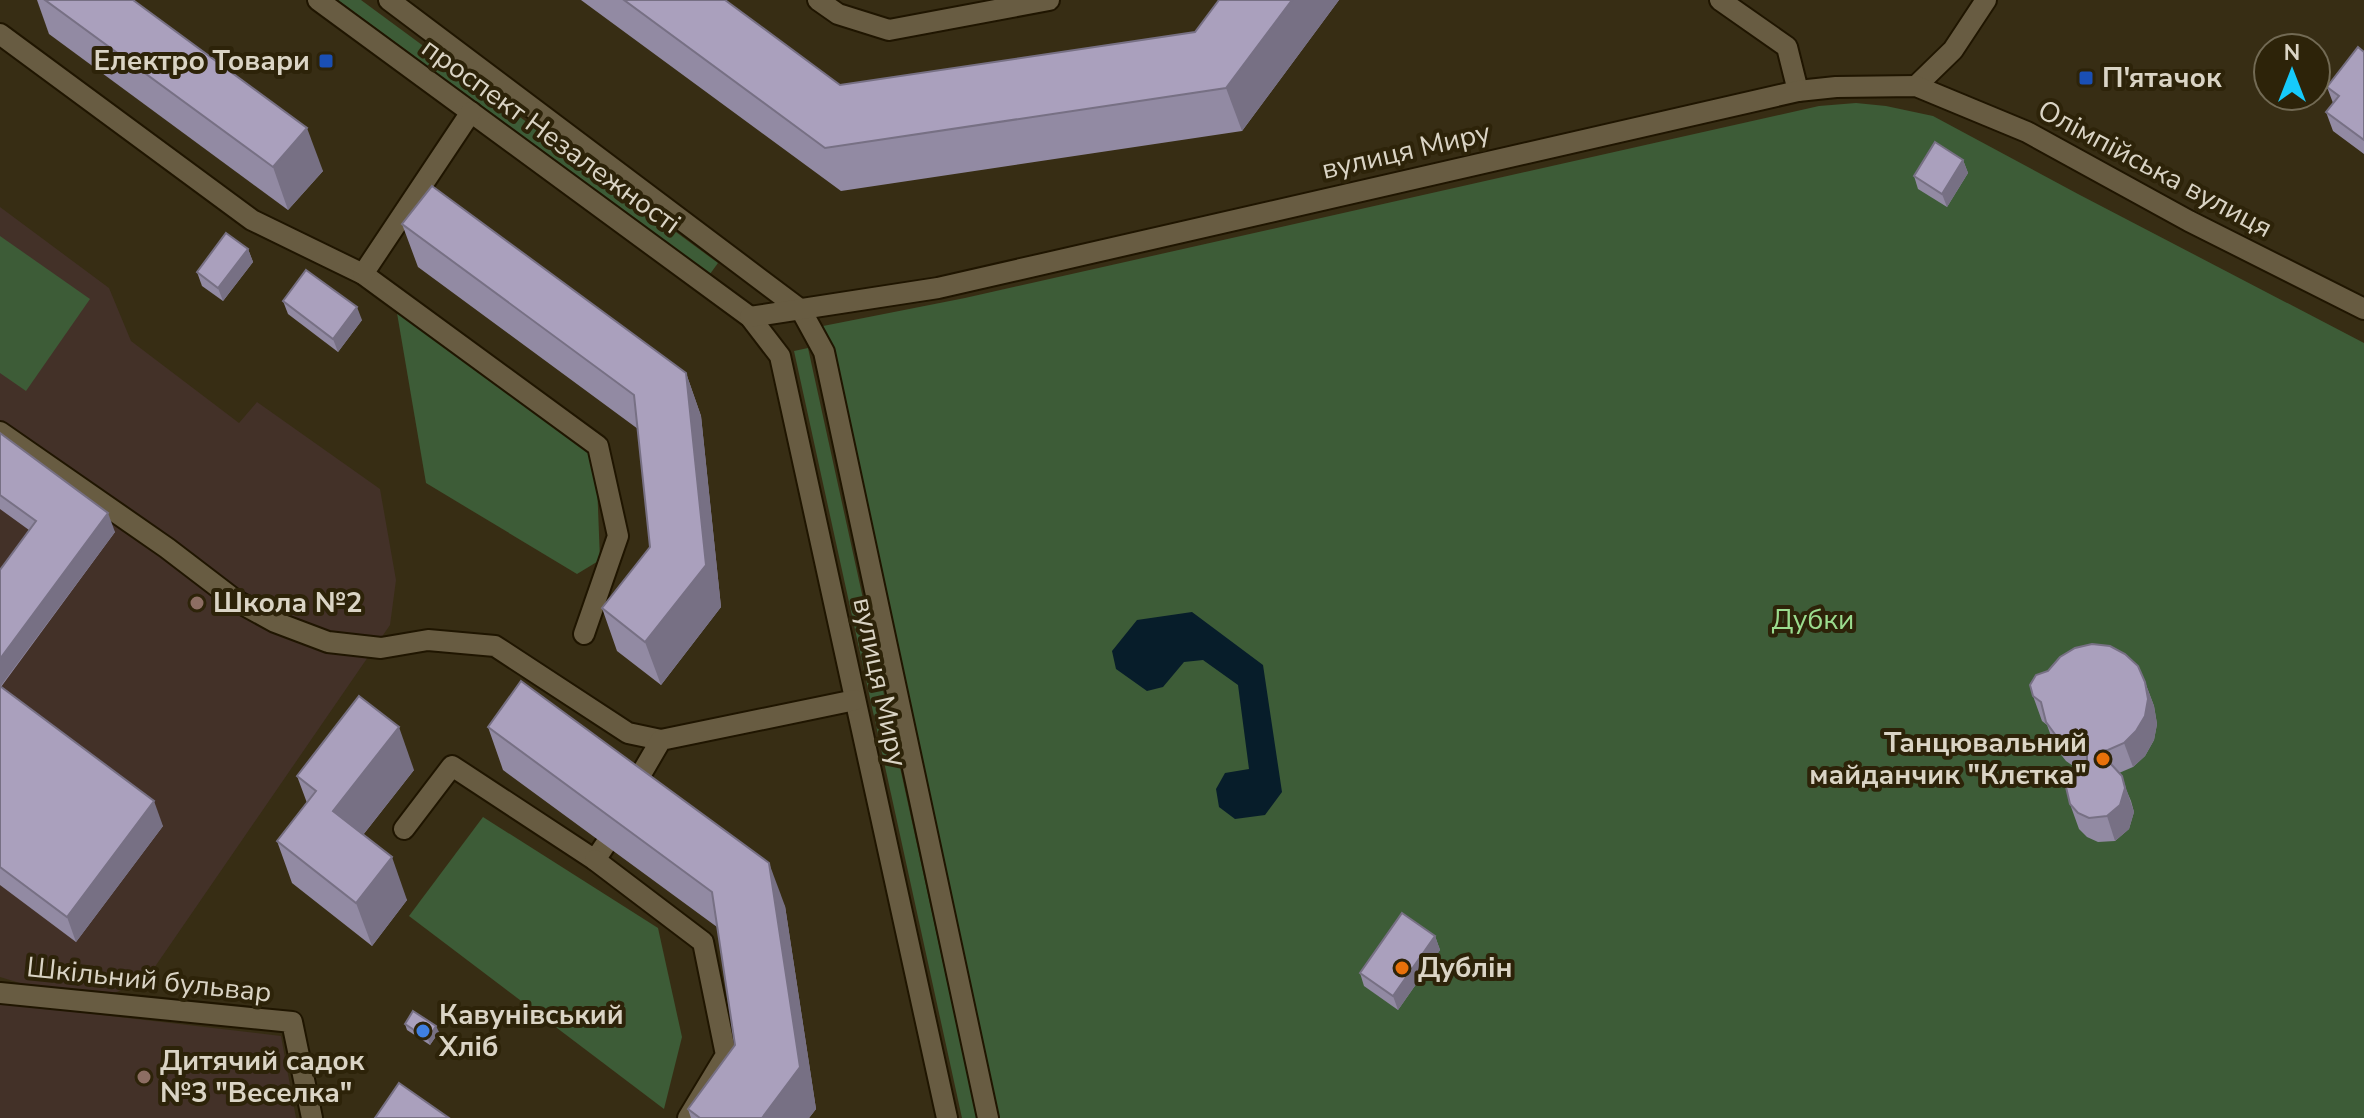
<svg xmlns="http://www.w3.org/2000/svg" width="2364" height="1118" font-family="'Nunito Sans',sans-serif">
<rect width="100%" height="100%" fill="#372d14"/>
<g fill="#433128">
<path d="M0,207l109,81 22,53 108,82 18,-21 123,87 16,91 -6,45 -238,346 -20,15 -28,11 -61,-7 -43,-13z"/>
<path d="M0,1003l281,33 15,82h-296z"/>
</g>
<g fill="#3d5c37">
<path d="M338,0h23l357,263 -8,11z"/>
<path d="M1856,103l30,3 47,10 145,78 286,149v775h-1369l-172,-792 142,-28 854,-192z"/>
<path d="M0,236l90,63 -64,92 -26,-18z"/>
<path d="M397,313l198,118 5,129 -23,14 -151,-91z"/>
<path d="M808,348l169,770h-15l-168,-767z"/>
<path d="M483,817l175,111 24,109 -18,72 -255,-193z"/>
</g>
<path fill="#071d2a" d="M1192,612l71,53 19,127 -17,23 -30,4 -16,-12 -3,-18 9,-16 24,-4 -11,-84 -35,-25 -19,2 -21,25 -16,4 -31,-22 -4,-18 25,-31z"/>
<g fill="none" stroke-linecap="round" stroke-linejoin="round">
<g stroke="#1f1500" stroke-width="24">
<g id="minor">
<path d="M318,0l432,317 30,39 167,762"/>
<path d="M389,0l412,310 23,42 164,766"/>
<path d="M818,0l20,14 51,16 160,-30"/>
<path d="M1720,0l67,47 11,44"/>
<path d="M0,34l252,186 111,54 235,172 20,90 -34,98"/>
<path d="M1916,86l37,-36 33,-50"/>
<path d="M363,274l108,-162"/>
<path d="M750,317l188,-29 860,-197 38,-4 80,-1 111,46 162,89 175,88"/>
<path d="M0,432l167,116 68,52 40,22 53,20 53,6 47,-8 67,6 133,87 33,7"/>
<path d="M630,793l31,-53 194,-40"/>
<path d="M404,829l48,-63 143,94 10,-15"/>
<path d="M595,860l108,82 23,113 -38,63"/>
<path d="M0,993l292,29 20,96"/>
</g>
</g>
<use href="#minor" stroke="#685c42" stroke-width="20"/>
</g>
<g fill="#928aa3">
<path d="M37,0h96l190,171 -35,39 -239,-176z"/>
<path d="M581,0h144l115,85 355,-53 24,-32h120l-97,131 -401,60z"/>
<path d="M2364,52v102l-31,-23 -7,-19 7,-9 -6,-16z"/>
<path d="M1963,160l5,13 -21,34 -29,-18 -4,-13z"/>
<path d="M402,224l284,149 15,43 20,191 -60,78 -44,-34 -15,-43 48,-61 -12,-118 -220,-162z"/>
<path d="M248,249l5,13 -30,39 -21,-15 -5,-14z"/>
<path d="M283,301l79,19 -24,32 -50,-38z"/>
<path d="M0,433l115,99 -114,155 162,139 -87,116 -76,-57v-315l29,-40 -29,-21z"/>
<path d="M2048,671l97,11 9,24 3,18 -3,16 -9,16 -12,11 -14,6 12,28 3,11 -5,17 -14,12 -17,1 -11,-5 -8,-8 -9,-25 6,-36 -10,-7 -11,-14 -8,-22 -5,-4 -9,-25z"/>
<path d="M488,727l297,179 31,203 -7,9h-118l-3,-9 47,-64 -18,-118 -214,-157z"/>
<path d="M414,770l-51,65 44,65 -35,46 -80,-63 -15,-42 30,-38 -10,-27z"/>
<path d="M1435,936l5,14 -42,60 -34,-24 -4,-13z"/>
<path d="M405,1024l34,8 -9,13 -23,-15z"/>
</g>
<g fill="#777084">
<path d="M1292,0h47l-97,131 -16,-43z"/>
<path d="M307,128l16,43 -35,39 -15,-43z"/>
<path d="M1963,160l5,13 -21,34 -5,-13z"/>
<path d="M248,249l5,13 -30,39 -5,-13z"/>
<path d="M357,307l5,13 -24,32 -5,-13z"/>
<path d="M686,373l15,43 20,191 -60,78 -16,-43z"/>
<path d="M108,513l7,19 -115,155v-28z"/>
<path d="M2145,682l9,24 3,18 -3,16 -9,16 -12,11 -9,-24z"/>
<path d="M399,727l15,43 -66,84 -15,-43z"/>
<path d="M2122,776l12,36 -5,17 -14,12 -8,-25z"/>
<path d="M154,801l9,25 -87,116 -9,-25z"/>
<path d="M392,857l15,43 -35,46 -16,-43z"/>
<path d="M769,863l16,43 31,203 -7,9h-47z"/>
<path d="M1435,936l5,14 -42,60 -5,-14z"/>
<path d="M436,1026l3,6 -9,13 -2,-6z"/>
</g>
<g fill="#aaa0bd" stroke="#777084" stroke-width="2">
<path d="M45,0h88l174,128 -34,39z"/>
<path d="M624,0h101l115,85 355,-53 24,-32h73l-66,88 -401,60z"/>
<path d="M2358,47l6,5v88l-38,-28 13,-16 -12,-9z"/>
<path d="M1935,142l28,18 -21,34 -28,-18z"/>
<path d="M432,186l254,187 20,192 -61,77 -43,-34 48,-61 -16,-152 -232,-171z"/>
<path d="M226,233l22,16 -30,39 -21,-16z"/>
<path d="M306,270l51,37 -24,32 -50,-38z"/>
<path d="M0,433l108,80 -108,146v-89l36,-49 -36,-26z"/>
<path d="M2092,644l18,2 15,8 13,12 7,16 3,17 -3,17 -9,15 -12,12 -16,7 -9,1v9l11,3 12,13 3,12 -5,17 -13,11 -18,2 -11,-5 -8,-9 -4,-17 6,-17 15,-10v-9l-15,-4 -15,-10 -11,-15 -5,-20 -8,-6 -3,-11 6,-10 12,-4 12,-14 15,-9z"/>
<path d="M521,681l248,182 31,204 -38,51h-62l-12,-9 47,-64 -23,-153 -224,-165z"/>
<path d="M0,686l154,115 -87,116 -67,-50z"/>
<path d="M359,696l40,31 -66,84 59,46 -36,46 -79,-62 39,-50 -19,-15z"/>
<path d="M1402,913l33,23 -42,60 -33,-23z"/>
<path d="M413,1011l23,15 -8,13 -23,-15z"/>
<path d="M399,1083l50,35h-74z"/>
</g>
<g fill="#1a4fb4" stroke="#2d2309" stroke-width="3">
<rect x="318" y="53" width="16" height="16" rx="4"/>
<rect x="2078" y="70" width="16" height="16" rx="4"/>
</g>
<g fill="#8d6e63" stroke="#2d2309" stroke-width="3">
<circle cx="197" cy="603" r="8"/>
<circle cx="144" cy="1077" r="8"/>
</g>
<g fill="#e8710a" stroke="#2d2309" stroke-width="3">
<circle cx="2103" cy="759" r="8"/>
<circle cx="1402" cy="968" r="8"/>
</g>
<circle fill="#3f7fe0" stroke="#2d2309" stroke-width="3" cx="423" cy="1031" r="8"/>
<g text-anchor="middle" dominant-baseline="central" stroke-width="8" stroke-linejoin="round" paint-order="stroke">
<g font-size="28" font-weight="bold" fill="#dad4c5" stroke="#2d2309" text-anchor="start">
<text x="310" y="61" text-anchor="end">Електро Товари</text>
<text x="2102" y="78">П'ятачок</text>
<text x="213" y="603">Школа №2</text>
<text x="2087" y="743" text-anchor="end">Танцювальний<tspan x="2087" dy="32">майданчик "Клєтка"</tspan></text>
<text x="1418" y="968">Дублін</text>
<text x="439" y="1015">Кавунівський<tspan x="439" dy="32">Хліб</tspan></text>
<text x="160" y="1061">Дитячий садок<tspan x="160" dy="32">№3 "Веселка"</tspan></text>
</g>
<g font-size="28" fill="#dad4c5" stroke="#2d2309">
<text transform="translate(551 136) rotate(36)">проспект Незалежності</text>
<text transform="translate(1406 151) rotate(-13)">вулиця Миру</text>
<text transform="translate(2155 169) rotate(28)">Олімпійська вулиця</text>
<text transform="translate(880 682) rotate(78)">вулиця Миру</text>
<text transform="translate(149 980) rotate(6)">Шкільний бульвар</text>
</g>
<g font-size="28" fill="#9bdc8e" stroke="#2d2309">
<text x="1813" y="620">Дубки</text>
</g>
</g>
<g transform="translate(2292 72)"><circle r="38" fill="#2d2309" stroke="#726a54" stroke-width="2"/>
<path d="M0-6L14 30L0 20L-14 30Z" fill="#16cafb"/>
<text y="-12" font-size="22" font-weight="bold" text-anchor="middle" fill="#dad4c5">N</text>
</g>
</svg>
